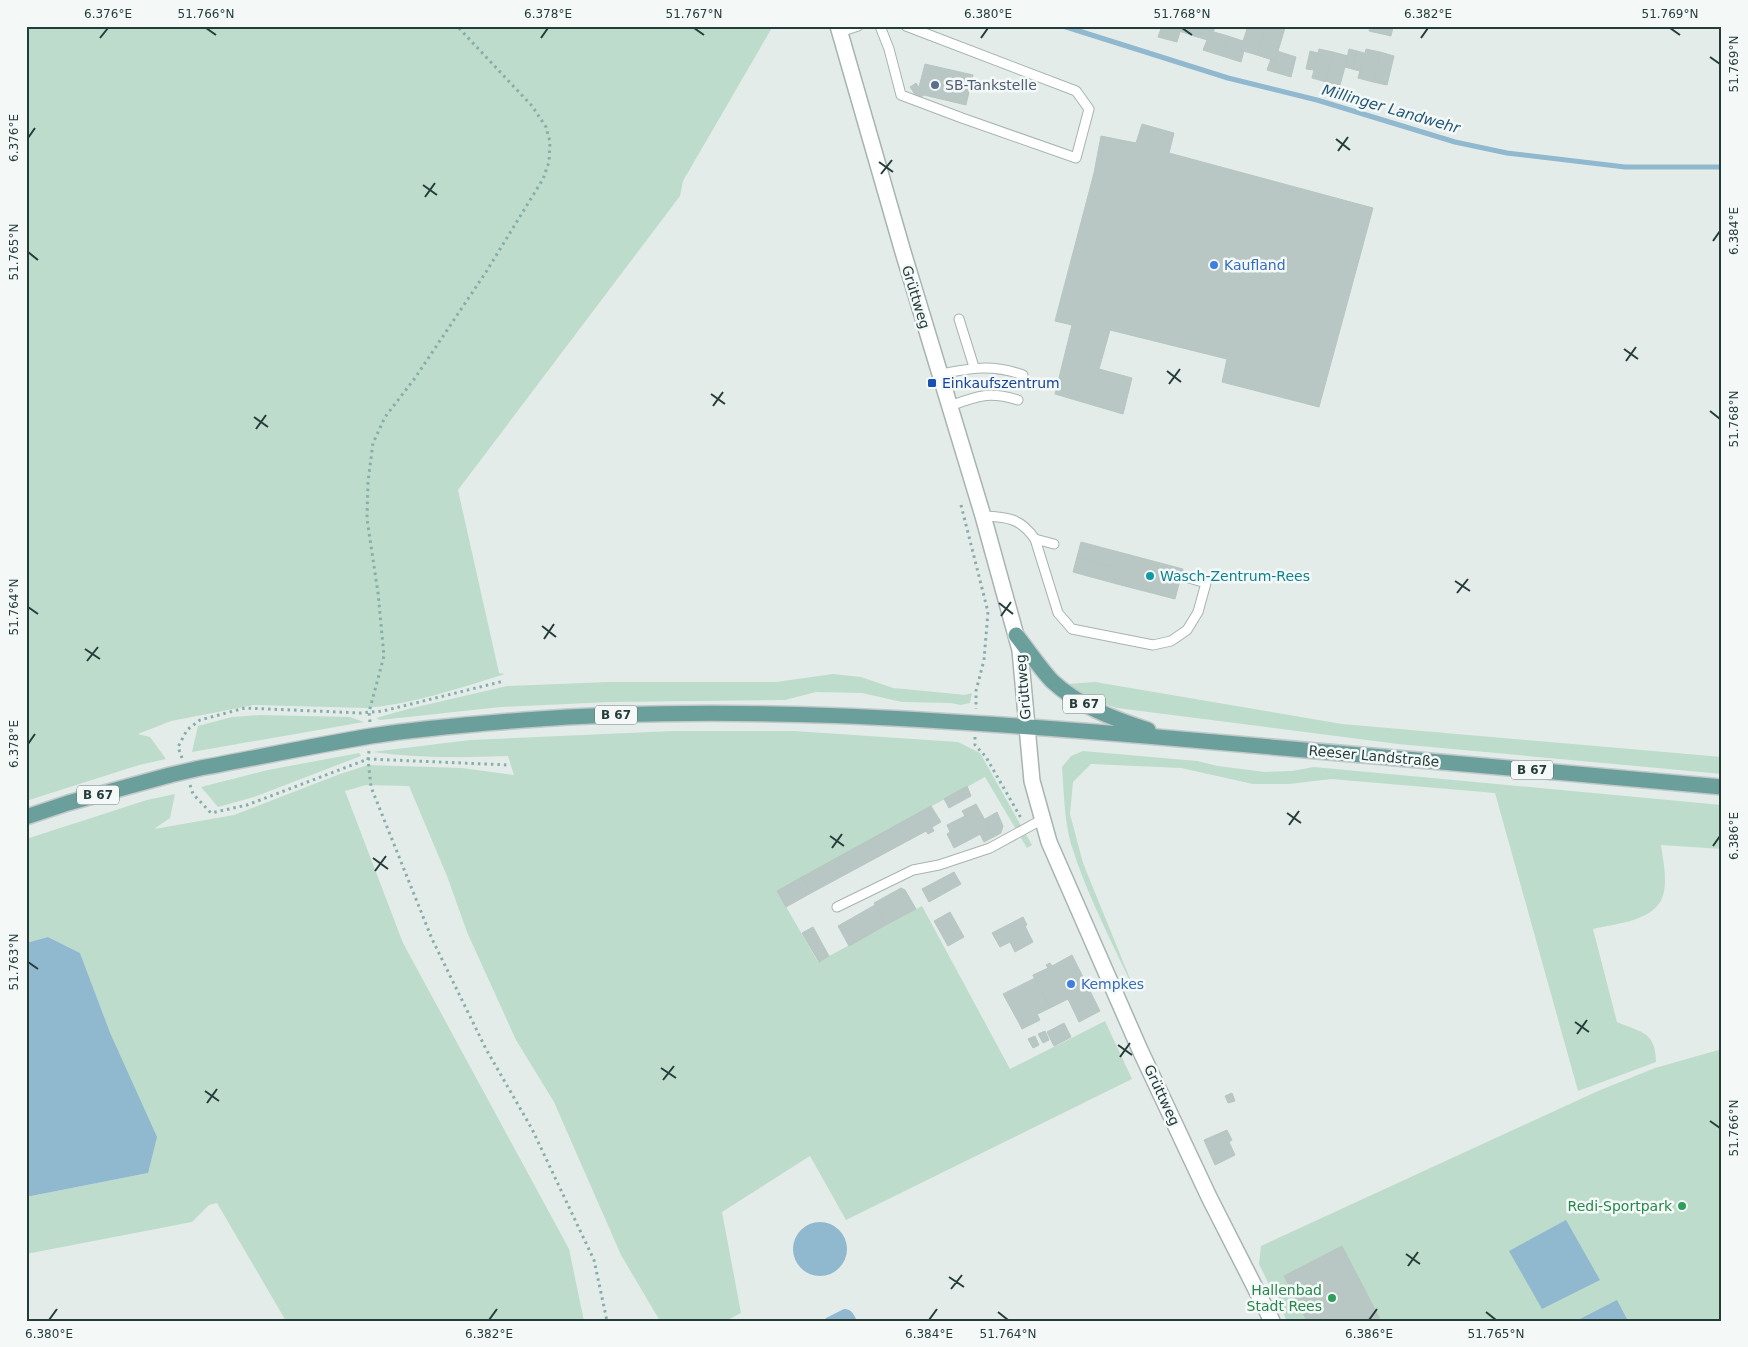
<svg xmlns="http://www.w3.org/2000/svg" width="1748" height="1347" font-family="'DejaVu Sans',sans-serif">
<rect width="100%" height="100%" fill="#e4ecea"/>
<g fill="#bedccc">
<path d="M26,26h747l-90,155 -3,15 -222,294 41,183 6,1c-45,14 -92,30 -139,34l-112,-3 -83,16 -33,13 12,3 16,22 -27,6 -113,36z"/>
<path d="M833,674l28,3 32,11 53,5 19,2 7,-2 -2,10 -9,2 -11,-2 -48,-1 -40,-9 -46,-1 -31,8 -175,2 -109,5 -121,13 -4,-2 32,-9 99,-23 101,-4h168z"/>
<path d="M1095,682l247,42 380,33v17l-324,-30 -281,-36 -25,-8 -25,-16z"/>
<path d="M260,715l90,2 14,5 -172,30 6,-26 34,-9z"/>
<path d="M673,731h121l164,11 22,11 52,92 -5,3 -42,-71 -208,114 41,71 104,-56 88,163 95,-48 27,58 -286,141 -36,-64 -88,56 19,101 -15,8h-66l-39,-66 -67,-153 -38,-62 -49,-108 -20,-56 -38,-90 -43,-1 -21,6 58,152 166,306 15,72h-298l-69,-118 -8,2 -17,17 -166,32v-57l122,-24 -37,-138 -31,-82 -32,-16 -22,6v-104l121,-39 28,-6 -5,24 -16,11 80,-14 106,-41 28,-9 94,3 52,7 -6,-19c-45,2 -90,2 -136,-4l98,-12z"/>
<path d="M1083,751l114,10 21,5 47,6 27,-1 22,-4 408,38v44l-61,-4c2,15 6,32 3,47 -6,30 -48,31 -71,37l24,93c25,11 38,9 39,40l-78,29 -83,-298 -164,-14 -42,5h-36l-72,-16 -90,-4 -18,18 -3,32 13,49 54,133c-23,-50 -50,-100 -66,-152 -7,-25 -7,-52 -9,-77l9,-11z"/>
<path d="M359,753l2,3 -107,41 -36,10 -17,-20 67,-17z"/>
<path d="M1722,1049v272h-435l-28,-57 2,-18 337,-155 57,-23z"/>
</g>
<g fill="#90b8ce">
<path d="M48,937l32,16 31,82 46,102 -9,36 -122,24v-254z"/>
<path d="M1566,1220l34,60 -58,29 -33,-58z"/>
<circle cx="820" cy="1249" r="27"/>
<path d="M1617,1300l11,21h-52z"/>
<path d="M844,1309c8,0 10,6 13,12h-33l2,-3z"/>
</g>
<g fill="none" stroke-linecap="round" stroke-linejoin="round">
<path stroke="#90b8ce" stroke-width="5" d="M1063,26l165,52 89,22 138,42 52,11 118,14h97"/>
</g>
<g fill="#b9c7c4" stroke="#b7c6c2">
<path d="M1162,26h16l-2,4 4,2 -3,10 -19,-5z"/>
<path d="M1178,26h18l-2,10 -18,-6z"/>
<path d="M1196,26h19l-4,15 -17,-5z"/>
<path d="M1248,26h18l-9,29 -17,-5z"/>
<path d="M1266,26l19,2 -10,33 -18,-6z"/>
<path d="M1370,26h20l3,1 -2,9 -22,-5z"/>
<path d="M1214,32l14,4 -6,20 -19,-6 4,-10 4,1z"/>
<path d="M1228,36l15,5 -3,9 4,1 -3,11 -19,-6z"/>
<path d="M1319,49l14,3 -7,30 -14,-4z"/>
<path d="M1349,49l8,2 -5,18 -7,-2z"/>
<path d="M1366,49l14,3 -7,30 -15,-4z"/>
<path d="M1277,51l19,6 -5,20 -24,-7 4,-11 4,2z"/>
<path d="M1310,51l8,2 -4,17 -8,-1z"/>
<path d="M1357,51l7,2 -4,18 -8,-2z"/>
<path d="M1333,52l15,4 -8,29 -14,-3z"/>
<path d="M1380,52l14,4 -7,29 -14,-3z"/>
<path d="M925,64l48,11 -7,30 -42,-10 -5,-8z"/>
<path d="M916,83l8,12 -6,4 -8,-12z"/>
<path d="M1142,124l32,9 -5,20 204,55 -54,199 -97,-25 5,-23 -117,-29 -11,39 33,9 -9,36 -68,-20 17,-69 -17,-4 39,-148 7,-37 35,7z"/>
<path d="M1081,542l102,27 -8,30 -58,-15 4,-15 -44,-12z"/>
<path d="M1077,557l44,12 -4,15 -44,-12z"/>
<path d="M967,786l4,10 -22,12 -5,-9z"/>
<path d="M976,804l14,25 -36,19 -7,-14 3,-2 -3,-7 18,-9 -3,-5z"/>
<path d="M931,806l10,16 -9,5 2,4 -6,3 -2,-3 -115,62 -9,-16z"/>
<path d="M997,812l6,14 -2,7 -17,9 -4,-8 10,-5 -5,-10z"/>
<path d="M954,872l7,12 -32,18 -7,-13z"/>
<path d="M802,877l9,16 -25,14 -9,-16z"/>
<path d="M901,888l4,2 11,19 -30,16 -12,-22z"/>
<path d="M875,905l11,20 -37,21 -11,-20z"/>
<path d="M950,912l14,25 -16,9 -14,-25z"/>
<path d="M1023,917l4,8 -2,1 8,16 -18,10 -5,-10 -10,5 -8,-14z"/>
<path d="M813,927l16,29 -10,6 -17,-29z"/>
<path d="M1072,955l28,56 -21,11 -11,-23 -18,9 -17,-33 15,-7 -2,-3 4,-2 2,3z"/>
<path d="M1033,975l17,33 -31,15 -16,-29 32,-16z"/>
<path d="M1037,1014l3,6 -18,9 -3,-6z"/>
<path d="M1064,1023l7,14 -17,9 -7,-14z"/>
<path d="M1045,1031l4,9 -6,3 -5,-9z"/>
<path d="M1035,1036l4,9 -6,3 -5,-9z"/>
<path d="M1232,1093l3,8 -7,2 -3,-7z"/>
<path d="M1227,1130l5,10 -3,2 6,13 -20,10 -11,-25z"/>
<path d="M1342,1246l39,75h-74l-23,-45z"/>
</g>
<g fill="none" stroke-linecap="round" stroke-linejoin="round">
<g stroke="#a7b4b2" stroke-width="11">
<g id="lane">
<path d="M880,26l9,23 12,46 61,23 114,40 13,-49 -13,-18 -170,-65"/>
<path d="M840,32l18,-6"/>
<path d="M959,319l15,48"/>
<path d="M940,374c31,-6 52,-10 83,1"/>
<path d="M950,406c27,-10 38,-15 68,-6"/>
<path d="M983,516c25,1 37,2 52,23l23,74 14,16 81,16 18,-4 16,-11 11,-18 8,-29 -24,-7"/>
<path d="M1035,539l19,5"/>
<path d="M837,907l76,-37 26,-5 51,-17 53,-29"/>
</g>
</g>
<g stroke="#a7b4b2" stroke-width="18">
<path id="street" d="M838,26l65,226 80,264 37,134 12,131 17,61 91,208 69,147 63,124"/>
</g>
<g stroke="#c2c9c8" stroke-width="18">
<g id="primary">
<path d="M1016,635c12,15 23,32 36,46 27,25 62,38 96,49"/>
<path d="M196,769c58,-11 116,-23 175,-33 50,-8 102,-12 153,-16 207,-16 416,-1 622,16 192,16 384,34 576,51"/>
<path d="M26,817l42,-14 102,-28"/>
</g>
</g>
<g stroke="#86aea9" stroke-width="3" stroke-dasharray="2.5 4" stroke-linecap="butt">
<path d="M961,505l27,107 -4,48 -8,31v18"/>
<path d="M370,722l-1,-10 15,-56 -6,-63 -11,-74 1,-37 5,-39 12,-26 30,-39 71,-106 57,-93 6,-17 1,-20 -4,-15 -14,-21 -75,-80"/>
<path d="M975,737v8l11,12 35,61"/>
<path d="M369,751l-1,8 3,28 61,152 54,110 46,80 62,131 13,61"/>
<path d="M182,758l-4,-11 9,-17 13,-10 45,-12 116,5 22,-2 121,-30"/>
<path d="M190,785l3,9 18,19 36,-8 121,-46 141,6"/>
</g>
<use href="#lane" stroke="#fff" stroke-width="9"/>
<use href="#street" stroke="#fff" stroke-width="15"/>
<use href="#primary" stroke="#6b9f9c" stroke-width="15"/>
<g stroke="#c2c9c8" stroke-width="18" stroke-linecap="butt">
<path id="primary-bridge" d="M170,775l26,-6"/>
</g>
<use href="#primary-bridge" stroke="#6b9f9c" stroke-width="15"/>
</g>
<path fill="none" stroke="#243d3b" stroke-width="2" d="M206,28l10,7M694,28l10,7M1182,28l10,7M1670,28l10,7M100,38l8,-10M541,38l7,-10M981,38l7,-10M1421,38l7,-10M1710,57l10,7M28,138l7,-10M1336,139l14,11M1338,151l10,-14M879,162l14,10M881,174l11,-14M423,185l14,10M425,197l10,-14M1713,241l7,-10M28,252l10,8M1624,349l14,10M1626,361l10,-14M1167,371l14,11M1169,384l11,-15M711,394l14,10M713,406l10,-14M1710,411l10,8M254,417l14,10M256,429l10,-14M1455,581l15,10M1457,593l11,-14M999,603l14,11M28,607l10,7M1001,616l10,-14M542,626l14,11M544,639l10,-15M85,649l15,10M87,661l11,-14M28,744l7,-10M1287,813l14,10M1289,825l10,-14M830,836l14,10M1713,846l7,-10M832,848l10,-14M373,858l15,11M375,871l11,-15M28,962l10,7M1575,1022l14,10M1577,1034l10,-14M1118,1045l14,10M1120,1057l10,-14M661,1068l15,10M663,1080l11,-14M205,1091l14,10M207,1103l10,-14M1710,1121l10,7M1406,1254l14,10M1408,1266l10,-14M949,1277l15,10M951,1289l11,-14M998,1312l10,8M1486,1312l10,8M49,1320l8,-11M489,1320l8,-11M929,1320l8,-11M1369,1320l8,-11"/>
<circle fill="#5c6f8a" stroke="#f4f9f8" stroke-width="2" cx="935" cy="85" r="5"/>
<g fill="#3f7fe0" stroke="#f4f9f8" stroke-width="2">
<circle cx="1214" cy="265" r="5"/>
<circle cx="1071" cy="984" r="5"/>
</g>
<rect fill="#1a4fb4" stroke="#f4f9f8" stroke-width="2" x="927" y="378" width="10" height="10" rx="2.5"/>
<circle fill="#0f9aa8" stroke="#f4f9f8" stroke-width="2" cx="1150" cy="576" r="5"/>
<g fill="#2e9e5b" stroke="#f4f9f8" stroke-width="2">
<circle cx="1682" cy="1206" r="5"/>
<circle cx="1332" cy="1298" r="5"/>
</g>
<g text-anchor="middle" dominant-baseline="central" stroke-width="5" stroke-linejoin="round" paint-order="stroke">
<g fill="#f4f9f8" stroke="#627574" stroke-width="1">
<rect x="1063" y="694.5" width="42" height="19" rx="4"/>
<rect x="595" y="705.5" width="42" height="19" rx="4"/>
<rect x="1511" y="760.5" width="42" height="19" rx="4"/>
<rect x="77" y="785.5" width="42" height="19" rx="4"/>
</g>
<g font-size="12" font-weight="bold" fill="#243d3b">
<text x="1084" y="704">B 67</text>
<text x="616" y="715">B 67</text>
<text x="1532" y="770">B 67</text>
<text x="98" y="795">B 67</text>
</g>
<g font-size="14" fill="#4e5e75" stroke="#f4f9f8" text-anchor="start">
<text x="945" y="85">SB-Tankstelle</text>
</g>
<g font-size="14" fill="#366cbe" stroke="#f4f9f8" text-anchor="start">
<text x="1224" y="265">Kaufland</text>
<text x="1081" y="984">Kempkes</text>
</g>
<g font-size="14" fill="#243d3b" stroke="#f4f9f8">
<text transform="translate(916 297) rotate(73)">Grüttweg</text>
<text transform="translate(1023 687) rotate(-95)">Grüttweg</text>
<text transform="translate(1374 756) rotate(5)">Reeser Landstraße</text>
<text transform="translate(1162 1095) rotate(65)">Grüttweg</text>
</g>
<g font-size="14" fill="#164399" stroke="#f4f9f8" text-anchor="start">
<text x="942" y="383">Einkaufszentrum</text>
</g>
<g font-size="14" fill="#0d838f" stroke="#f4f9f8" text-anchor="start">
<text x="1160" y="576">Wasch-Zentrum-Rees</text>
</g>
<g font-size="14" fill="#27864d" stroke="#f4f9f8" text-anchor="end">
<text x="1672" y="1206">Redi-Sportpark</text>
<text x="1322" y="1290">Hallenbad<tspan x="1322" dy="16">Stadt Rees</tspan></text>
</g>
<g font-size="15" font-style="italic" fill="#225876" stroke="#f4f9f8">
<text transform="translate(1391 109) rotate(16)">Millinger Landwehr</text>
</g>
</g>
<rect width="1748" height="1347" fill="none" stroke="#f4f9f8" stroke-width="55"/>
<rect x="28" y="28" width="1692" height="1292" fill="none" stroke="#243d3b" stroke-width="2"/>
<g font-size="12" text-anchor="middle" fill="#243d3b">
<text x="108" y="18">6.376°E</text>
<text x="206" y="18">51.766°N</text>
<text x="548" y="18">6.378°E</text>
<text x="694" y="18">51.767°N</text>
<text x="988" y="18">6.380°E</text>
<text x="1182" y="18">51.768°N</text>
<text x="1428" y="18">6.382°E</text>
<text x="1670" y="18">51.769°N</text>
<text transform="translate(1734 64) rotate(-90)" y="4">51.769°N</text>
<text transform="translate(14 138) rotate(-90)" y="4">6.376°E</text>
<text transform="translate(1734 231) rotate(-90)" y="4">6.384°E</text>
<text transform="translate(14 252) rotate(-90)" y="4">51.765°N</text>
<text transform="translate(1734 419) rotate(-90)" y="4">51.768°N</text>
<text transform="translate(14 607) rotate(-90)" y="4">51.764°N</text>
<text transform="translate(14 744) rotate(-90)" y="4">6.378°E</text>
<text transform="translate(1734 836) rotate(-90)" y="4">6.386°E</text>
<text transform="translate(14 962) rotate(-90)" y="4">51.763°N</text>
<text transform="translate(1734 1128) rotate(-90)" y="4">51.766°N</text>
<text x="49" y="1338">6.380°E</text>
<text x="489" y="1338">6.382°E</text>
<text x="929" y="1338">6.384°E</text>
<text x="1008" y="1338">51.764°N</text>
<text x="1369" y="1338">6.386°E</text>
<text x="1496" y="1338">51.765°N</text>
</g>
</svg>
